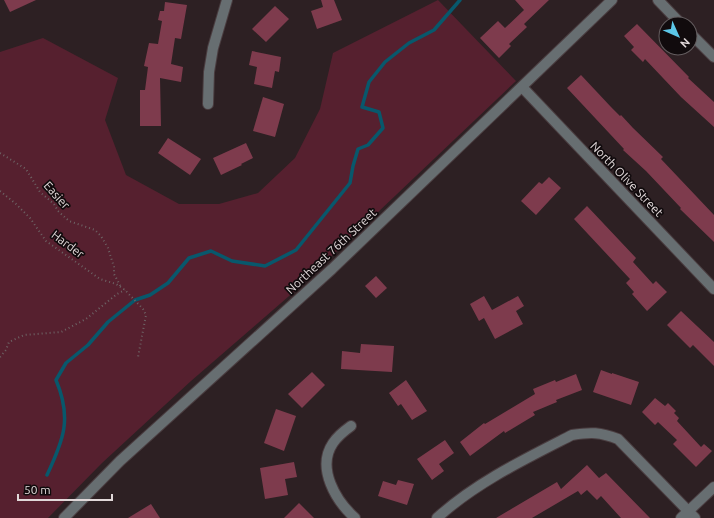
<svg xmlns="http://www.w3.org/2000/svg" width="714" height="518" font-family="Ubuntu,sans-serif">
<rect width="100%" height="100%" fill="#2d2023"/>
<path fill="#56202f" d="M438,0l78,81 -220,209 -105,91 -89,82 -54,55h-48v-466l43,-14 75,40 -13,42 21,55 53,29h40l39,-11 37,-35 25,-49 13,-56z"/>
<g fill="none" stroke-linecap="round" stroke-linejoin="round">
<path stroke="#08586c" stroke-width="3.5" d="M47,475c17,-36 25,-57 9,-95l10,-17 22,-18 20,-23 27,-22 15,-5 18,-12 21,-25 22,-7 21,10 33,5 31,-16 54,-67 3,-17 5,-17 10,-4 15,-17 -4,-16 -17,-5 7,-25 16,-20 24,-19 25,-13 26,-30"/>
</g>
<g fill="#7e3b4d">
<path d="M4,0h32l-26,12z"/>
<path d="M321,0h13l8,20 -25,9 -6,-18 12,-4z"/>
<path d="M515,0h34l-25,24 3,3 -18,17 2,2 -12,12 -19,-20 18,-17 7,7 19,-18z"/>
<path d="M165,2l22,3 -6,34 -6,-1 -4,26 12,3 -2,15 -21,-4 1,48h-21v-36h5l3,-23 -4,-1 5,-23 9,1 4,-23 -4,-1 2,-9h4z"/>
<path d="M275,6l14,13 -23,23 -14,-13z"/>
<path d="M637,24l52,53 -1,1 26,24v25l-33,-30 -36,-38 -2,3 -12,-12 3,-3 -10,-11z"/>
<path d="M252,51l29,6 -2,15 -4,-1 -3,17 -18,-4 3,-17 -8,-2z"/>
<path d="M581,75l30,32 9,9 1,-1 12,13 30,29 -2,2 53,56v27l-34,-33 1,-1 -35,-37 -23,-21 1,-1 -57,-61z"/>
<path d="M263,97l21,7 -9,33 -22,-6z"/>
<path d="M168,138l33,21 -11,16 -32,-22z"/>
<path d="M246,143l7,15 -12,6 1,1 -21,10 -8,-17z"/>
<path d="M549,177l12,11 -25,27 -15,-14 18,-19 3,2z"/>
<path d="M587,206l49,52 -3,4 20,22 3,-3 11,11 -20,19 -15,-17 2,-2 -8,-9 4,-4 -56,-60z"/>
<path d="M376,276l11,12 -11,10 -11,-12z"/>
<path d="M484,296l8,14 26,-14 6,10 -8,5 7,13 -28,15 -11,-21 -5,3 -9,-17z"/>
<path d="M681,311l33,31v24l-21,-21 -3,3 -23,-23z"/>
<path d="M361,344l33,2 -2,26 -51,-3 1,-18 18,2z"/>
<path d="M601,370l11,4v-1l27,9 -8,23 -38,-13z"/>
<path d="M312,372l13,13 -23,23 -14,-14z"/>
<path d="M576,374l6,16 -26,10 1,2 -24,10 2,3 -30,18 -1,-2 -34,25 -10,-14 24,-19 1,1 50,-30 -2,-5 22,-9 1,2z"/>
<path d="M406,380l21,31 -15,9 -11,-16 -3,2 -9,-13z"/>
<path d="M655,398l10,8 3,-3 8,8 -2,2 5,5 -2,3 24,26 3,-3 8,7 -16,16 -23,-23 4,-4 -19,-18 -3,3 -13,-13z"/>
<path d="M276,409l20,7 -12,35 -20,-8z"/>
<path d="M445,440l9,13 -15,11 5,7 -12,9 -15,-21z"/>
<path d="M294,462l3,15 -12,2 3,16 -23,4 -5,-31z"/>
<path d="M587,465l12,13 7,-5 44,45h-29l-20,-22 -4,4 -10,-10 -6,5 -3,-4 -46,27h-36l61,-36 4,7z"/>
<path d="M398,480l16,4 -7,21 -29,-9 5,-15 13,4z"/>
<path d="M299,503l15,15h-30z"/>
<path d="M151,504l9,14h-32z"/>
</g>
<g fill="none" stroke-linecap="round" stroke-linejoin="round">
<g stroke="#4a3d40" stroke-width="12">
<g id="minor">
<path d="M658,0l23,24"/>
<path d="M690,33l24,24"/>
<path d="M522,87l192,202"/>
<path d="M208,104l1,-32 4,-24 14,-48"/>
<path d="M351,426c-7,5 -14,11 -18,17 -17,25 3,58 22,75"/>
<path d="M64,518l56,-57 212,-192 280,-269"/>
<path d="M437,518c38,-35 88,-59 135,-83 19,-3 28,-3 46,4l77,79"/>
<path d="M681,518l33,-31"/>
</g>
</g>
<g stroke="#6e6365" stroke-width="2" stroke-dasharray="1 3" stroke-linecap="butt">
<path d="M0,153l26,16 14,23 14,12 4,7 11,10 26,9 6,6 7,12 6,19v7l7,13"/>
<path d="M0,191l16,13 14,14 16,23 54,38 16,5 9,6 18,19 3,6 -8,42"/>
<path d="M0,357l6,-7 3,-8 15,-7 37,-3 25,-13 31,-25 8,-4"/>
</g>
<use href="#minor" stroke="#676e71" stroke-width="10"/>
</g>
<g text-anchor="middle" dominant-baseline="central" stroke-width="3.5" stroke-linejoin="round" paint-order="stroke">
<g font-size="12" fill="#e1d8d9" stroke="#110b0d">
<text transform="translate(627 179) rotate(46)">North Olive Street</text>
<text transform="translate(57 195) rotate(48)">Easier</text>
<text transform="translate(68 244) rotate(37)">Harder</text>
<text transform="translate(331 251) rotate(-43)">Northeast 76th Street</text>
</g>
</g>
<g transform="translate(678 36) rotate(135)"><circle r="19" fill="#110b0d" stroke="#645d5f"/>
<path d="M0-3L7 15L0 10L-7 15Z" fill="#5cc7e8"/>
<text y="-6" font-size="11" font-weight="bold" text-anchor="middle" fill="#e1d8d9">N</text>
</g>
<path d="M18 494v6h94v-6" fill="none" stroke="#e1d8d9" stroke-width="2"/>
<text x="24" y="494" font-size="12" fill="#e1d8d9" stroke="#110b0d" stroke-width="3" paint-order="stroke">50 m</text>
</svg>
